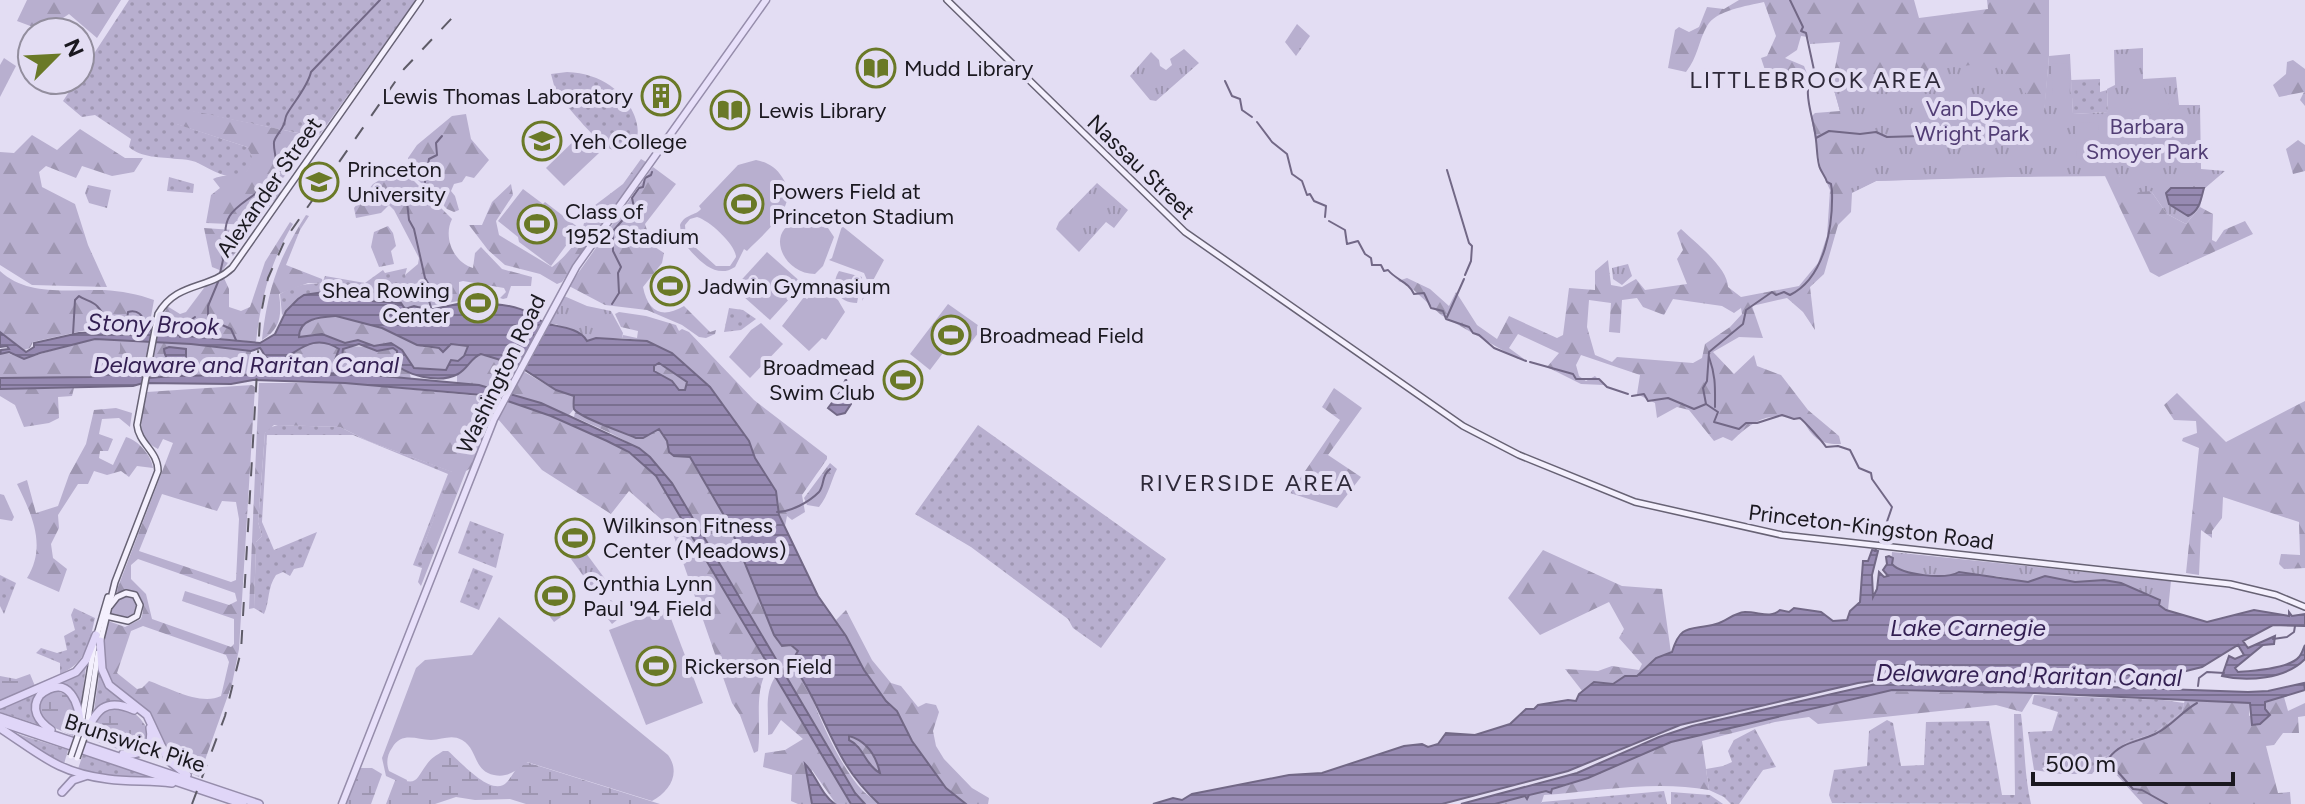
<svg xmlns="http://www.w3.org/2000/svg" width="2305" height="804" font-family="Figtree,sans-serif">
<defs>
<pattern id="grass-dots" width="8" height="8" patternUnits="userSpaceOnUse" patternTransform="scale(2)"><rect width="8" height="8" fill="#b8afcf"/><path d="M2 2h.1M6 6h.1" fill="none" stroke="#9e96b1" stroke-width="1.8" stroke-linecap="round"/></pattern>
<pattern id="forest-firs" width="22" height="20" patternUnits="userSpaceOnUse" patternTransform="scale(2)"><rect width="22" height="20" fill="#b8afcf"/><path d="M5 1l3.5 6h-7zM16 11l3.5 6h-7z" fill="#9e96b1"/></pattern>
<pattern id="wetland-marsh" width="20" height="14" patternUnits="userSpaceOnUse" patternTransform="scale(2)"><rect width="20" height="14" fill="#b8afcf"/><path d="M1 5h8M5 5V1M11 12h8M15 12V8" fill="none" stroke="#9e96b1"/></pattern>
<pattern id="park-tufts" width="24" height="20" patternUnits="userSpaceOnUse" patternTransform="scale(2)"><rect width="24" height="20" fill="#b8afcf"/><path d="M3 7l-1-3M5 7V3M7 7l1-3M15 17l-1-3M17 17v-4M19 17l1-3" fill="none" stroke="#9e96b1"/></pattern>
<pattern id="water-rules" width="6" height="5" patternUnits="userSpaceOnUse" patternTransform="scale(2)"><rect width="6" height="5" fill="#978ab2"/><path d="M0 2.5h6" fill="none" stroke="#7a7090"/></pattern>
</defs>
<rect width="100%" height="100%" fill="#e3ddf3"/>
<g fill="url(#grass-dots)">
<path d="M129,0h287l-98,137 -143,-29 2,16 70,23c4,6 7,10 4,17 -9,27 -40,5 -55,-2 -6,-2 -12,-3 -19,-3 -16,-2 -36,-1 -48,-12l2,-8 -36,-24 -13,2 -19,-16 14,-21h3v-5z"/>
<path d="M567,72c79,3 91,98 41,76 -10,-5 -39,-40 -48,-50l-5,-9 -4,-15z"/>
<path d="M2100,79v13l7,-2 1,22 -35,2 -2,-34z"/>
<path d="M169,177l25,7 -1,9 -26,-2z"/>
<path d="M407,268l-2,7 15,14 6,1 3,20 -7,-3 -17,2 -5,-4 -76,-13 -20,3 -22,20 -2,-21c14,-8 26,-11 42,-10l3,-8 40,7 18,-13 2,3z"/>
<path d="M729,308l14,2 13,9 -15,11 -17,2z"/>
<path d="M278,425l62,2 28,14 85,31 -31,77v19l-9,-3 35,-91 -95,-39h-86l-5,87 12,28 43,-18 -14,35 -9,2 -4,7 -7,-4 -7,3c-9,13 -6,26 -12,39l-10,-6 2,-66 6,-6 -4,-14 7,-89 3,-5z"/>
<path d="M978,425l188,134 -65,89 -28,-20 -5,-9 -97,-72 -56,-33z"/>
<path d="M470,521l34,13 -8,34 -38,-15z"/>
<path d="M473,568l20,8 -14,34 -19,-8z"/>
<path d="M0,575l16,8 -12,31 -4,-8z"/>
<path d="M74,608l21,10c-6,26 -9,45 -35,56v-11l-24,-10 5,-5 16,5 10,-3 -3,-14 11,-6 -4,-15z"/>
<path d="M86,665l-5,41 -12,-18 -18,-3z"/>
<path d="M100,668l30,36h-23l-13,7z"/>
<path d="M41,690l-1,35 -40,-13v-5z"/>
<path d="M2034,695l129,5 21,3 -2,9 -29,22 -24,7 -22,15 -12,3 5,5 -8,10h-31l-27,-4 -6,-38 24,-1 6,-19 -26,-8z"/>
<path d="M2014,714h7c4,31 3,60 10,90l-199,-1 -3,-8 5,-25 33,-4 2,-35 18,-11 6,3 8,43 23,-1 2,-43 63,-1 13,74h13z"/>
<path d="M1755,729l21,38 -13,3 -24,34h-8l-7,-7 -15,-7 -3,-21 17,-3 9,-4 -4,-11 6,-11z"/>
<path d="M5,730l63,20 -4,14h-4z"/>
<path d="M83,754l73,25c-27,0 -53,0 -78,-10z"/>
<path d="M1664,791l3,13h-126l1,-2z"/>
<path d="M1671,792l39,3 13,9h-52z"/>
</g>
<g fill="url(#forest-firs)" fill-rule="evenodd">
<path d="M27,0h94l-24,38 -28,-24 -27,18h-8l-1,-5 -16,-6z"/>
<path d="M1739,0h175l5,18 69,-9 -1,-9h62v56l-10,120 -163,5 -24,12 -1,19 -13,13 -14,49 -14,13 5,43 -12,-18 -16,-14 -35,8 11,32 -24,-1 -26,15 21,22 20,-19 3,11 24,9 27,35 31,26 2,8c-20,1 -29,-6 -38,-24 -32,-9 -48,-2 -71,21l-9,-4 -9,4 -25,-31 -12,-3 -20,11 -2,-15 -18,-9 3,-19 -59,-20 -5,10 3,11 7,5 9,-5 9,9 -23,-1 -34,-17 12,-14 -41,-19 -9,14 15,11h-6l-77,-44 -35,-32 -8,-2 9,-3 23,11 19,17 7,-14 21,33 20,14 12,-23 48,22 6,-3 6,-47 26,2v-19l13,-11 3,25 11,2 14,-8 9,11 42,-6 -10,-25 6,-9 -6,-17 4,-4c14,13 47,39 47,58l13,10 58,-11 19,-23 9,-27 3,-46 -9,-20 -10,-53 4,-4 25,-2 -8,-28 8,-41 -30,2 -2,-7 -7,-1 -4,14 -12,8 19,8 6,15 -39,7 -10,-30 6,-2 9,-20 -12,-34c-17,4 -48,8 -57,24 -9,16 -9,31 -21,46l-18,-4 7,-38 4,-3 10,5 10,-5 8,-20 17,2zM1637,298l6,9 21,8 9,-16 49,7 12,7 7,-5 1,6 -12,13 -25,17 -3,14 -9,5 -76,-6 -5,5 -17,-7 -8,-28 2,-27 22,3 -2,29 11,1 2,-33z"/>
<path d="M4,58l12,8 -16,31v-32z"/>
<path d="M2293,60l12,9v37l-5,-6 4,-8 -25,5 -6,-12 13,-11 1,-12z"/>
<path d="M174,107l133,28 20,-11 -44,54 -4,6 2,9 -28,32 -47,-2 5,-28 9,-7 -7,-9c18,-9 35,7 39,-23l-5,-9 -71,-23z"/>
<path d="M466,114l5,25 18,21 -15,18 -8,-2 -4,6 -8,2 -3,7 4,5 4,14 -5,2 -7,-3 -38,-38 -1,-13 9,-13 35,-29z"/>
<path d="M80,129l45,29h18l-9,14 -22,4 -30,-10 -6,12 -30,-12 -7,6 3,15 33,17 13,41 19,42 -75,-2 -32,-20v-113l14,1 18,-18 25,15z"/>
<path d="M2298,140l7,5v26l-12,3 -7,-25z"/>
<path d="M641,159l5,3 -84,120 -5,2 -17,-10 -35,-9 -17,-15 -19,-25h13l10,-23 19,-18 2,11 -17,26 3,14 53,32c18,-14 32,-32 34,-55l37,-28z"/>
<path d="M653,167l23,17 -31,40 7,21 12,8 -2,10 -19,24c5,25 19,32 41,19l26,26 6,-2 -1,4 -9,4 -7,-1 -17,-12 -35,-15 -42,-5 -36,-19z"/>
<path d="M396,170l11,4 45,45c-9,18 1,43 21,49l2,-15 6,-6 21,22 30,8 -1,9h-20l-4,12 -4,1 -3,-1 6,-6 -2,-4 -41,-7 -4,1v19l-30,5 -3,-16 -18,-6 -3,-9 13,-11 1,-6 -25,-48 -5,-5 -8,8 -25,5 -2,-10 19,-24z"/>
<path d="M2105,176h14l32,15 16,23 19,10 14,-17 13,7 -1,26 4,2 8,-12 21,-9 8,13 -94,43 -9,-5z"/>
<path d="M306,215l3,1 -9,14 -14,35 36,14 1,5 -15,-1 -29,11c3,20 2,35 -17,46 6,-52 16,-81 44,-125z"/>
<path d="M290,222l3,2c-23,38 -32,75 -37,118l-98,-10 9,-26 13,8 6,-2 21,-28 17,-6 5,11v18l12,4 9,-4 15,-45z"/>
<path d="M388,226l5,7 3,13 -5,5 3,13 -15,3 -8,-20 3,-15z"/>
<path d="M204,228l44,3 1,3 -27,37 -10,-4z"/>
<path d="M0,271c28,26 70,18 104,19 17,1 34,4 50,10l-5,28 -4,4 -54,-3 -58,13 -3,6 -6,2 -24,-19z"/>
<path d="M619,312l27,4 30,9 3,6 3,-2 7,3 65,68 73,56v3l-25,36 3,17 -13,8 -5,-4 -2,10 -8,-18 -1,-17 -21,-33 -10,-23 -35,-48 -38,-34 -25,-12 -25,-3 1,-3 14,3 1,-7 -17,-4 -6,-13z"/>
<path d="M336,316l46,12 41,19 18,2 10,-5 17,2 -4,10 -6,5h-7l-5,9 -32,-2 -12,-18 -15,-7 -13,3 -22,-5 -7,2 -14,-6h-32c0,-19 22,-20 37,-21z"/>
<path d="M114,339l77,5 60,7v25h-72l7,-15v-11l-20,5 6,14 -2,7 -21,2 -37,-7 -21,6 -91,1v-24l4,-2 15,5 15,-1 53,-16z"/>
<path d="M324,340l15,9 -4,10 7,-11c19,-4 33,1 51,0l5,4 -3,7 4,9 11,6 1,5 -61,-6 -88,1 5,-16c23,4 36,-16 57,-18z"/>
<path d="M477,354c34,6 50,21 79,36 7,3 11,2 18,6v13l-5,6c-36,-15 -72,-28 -112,-32v-8z"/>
<path d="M659,363l28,19 -2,8h-6l-7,-9 -18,-10v-5z"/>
<path d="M259,383h86l154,15 -15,27 2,6 -15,37 -5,3 -45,115 -3,-4 4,-14v-19l30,-77 -84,-31 -28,-14 -66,-2 -9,8 -7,89 4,14 -6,6 -2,66 -5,1z"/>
<path d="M252,385l3,2 -2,32 -14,230 -7,35 -33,93 -17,-8 -11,-11 -20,-42 -40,-33 -6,-12 -2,-22 5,-28 17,6 16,-8c4,-12 3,-20 -7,-28l-17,1 1,-5 55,-144 -10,-4 -5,10c-25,-12 -16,-35 -11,-57zM162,494l55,17 5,-10 14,1 3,17 -3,61 -5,2 -92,-31zM138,559l97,34 2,8 -8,4 -44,-14 -3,10 52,18v25l-3,3 -79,-28 -6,-25 -15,-15v-14zM143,626l83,29 3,7 -8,34c-20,10 -52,-8 -72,-15l-7,7 -5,1 -20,-16 14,-42z"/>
<path d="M74,388l-2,8 -14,1 1,21 -10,5 -25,4 -9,-22 -15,-9v-7z"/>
<path d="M1334,388l28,20 -34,47 33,22 -24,31 -47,-15 50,-73 -18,-13z"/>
<path d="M2177,393l49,49 79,-41v167l-21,1 -5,-5 2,-10 19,1 -1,-33 -76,-25 -1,21 -10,13v7l-11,-8 -2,45 -13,-2 13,-125 -17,-7 1,-3 14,-5 -1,-12 -22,-1 -10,-15z"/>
<path d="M509,401c48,16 112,37 147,75l115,189c-19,22 -9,58 -13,86l-4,2 -14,-38 -8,-12 -61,-175 -42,-37 -18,23 -69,-44 -44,-51z"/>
<path d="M116,408l16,5 -2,14 -11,-9 -17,1 -3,15 14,5 -5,12h-8l-1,7 14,7 13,-28c12,3 26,19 27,31l-16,-2 -8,11 -8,-6 -14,4 -13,-4 -6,13h-10l-20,31 1,13 -8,16 2,14 14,11 -8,23 -32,-14c20,-32 5,-63 -10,-94l10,-4 9,33 22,-7 11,-31 17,-31 8,-34z"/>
<path d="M575,412l68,26 16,-9 8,12v4l23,12 16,23 23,44 49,118 4,3h9l7,6 -1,3c11,38 39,110 67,138 5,4 10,8 15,12h-43l-24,-34 1,34h-15l-7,-3 1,-26 -29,-8 2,-14 20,-3 18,-11 -22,-19 -9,14 -4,1c1,-29 -6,-47 16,-69l-3,1 -109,-184c-33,-40 -52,-46 -98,-66z"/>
<path d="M830,463l7,6c-6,11 -8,26 -18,38l-12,-2 -3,-7z"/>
<path d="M1543,550l79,36 40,3 9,64 -15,5 -19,18h-12l-12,8 -19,-2 -11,10 -18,-23 33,2 14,-5 27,4 3,-6 -23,-26 5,-9 -15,-27 -69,33 -32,-37z"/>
<path d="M125,595h8l5,7 -5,14 -7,4 -16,-6 8,-15z"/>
<path d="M846,610l26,50 19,23 10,3 17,21 8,-4 10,2 3,7 -6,19 3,15 8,13 28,29 17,10 -1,6h-22l-20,-16 -34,-47 -15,-30 -11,-10 -22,-31 -25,-44 -3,-6z"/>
<path d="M1887,691l146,3 -11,18 -26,-7 -178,19 -9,-7 -34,5 -73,19 7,49c-53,-10 -111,1 -165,5l-3,9h-46l31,-8 1,3 1,-4 40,-10 103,-43 29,-9z"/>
<path d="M2284,697l4,14 17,-8v13l-7,1 1,16h-16l-9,12 -8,1 12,47 12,-1 1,12h-148l-39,-43 -10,-1 13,-4 22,-15 24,-7 29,-22 3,-13 65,4 -1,13 16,-7v-7z"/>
<path d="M849,735c18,7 27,21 31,39 -14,-9 -16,-26 -31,-34z"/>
</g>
<g fill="url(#wetland-marsh)">
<path d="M30,674l5,12 -35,15v-25l16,3z"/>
<path d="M50,691c28,0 30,23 23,45 -20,-8 -56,-25 -23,-45z"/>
<path d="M121,707c16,6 23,13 29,29l-4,10 -16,7 -42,-14c5,-20 11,-31 33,-32z"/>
<path d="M443,751h5c11,9 44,48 59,31 6,-7 8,-13 16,-21l137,43h-134l-16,-5 -35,1 -19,-3 -21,7h-49l10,-26c22,8 19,2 31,-14 4,-6 10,-9 16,-13z"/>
<path d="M360,768h12l10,6 -11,30h-25z"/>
</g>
<g fill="url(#park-tufts)">
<path d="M1297,24l13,12 -14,20 -11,-14z"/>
<path d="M2143,48v31l33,-2 3,28h21l1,64 24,2 -21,18 -4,18 -14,17 -19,-10 -16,-23 -20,2 -12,-17 -133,1 -110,4 -25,12 -11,-82 -8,-28 162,-21 50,49 5,-55 21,-2 3,60 35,-2 -1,-23 8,-4 -1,-35z"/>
<path d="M1184,49l15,14 -43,38 -6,-1 -20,-24 21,-24 8,8 1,6 6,4 6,-5 -2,-6z"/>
<path d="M1097,183l31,27 -14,18 -8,-6 -27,30 -23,-23 3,-7z"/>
<path d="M88,185l23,5 -4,18 -18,-5 -4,-10z"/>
<path d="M1628,264l4,12 -10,9 -9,-6 -1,-11z"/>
<path d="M564,296l23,10 24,5 12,22 -1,5h-25l-8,3 -33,-17h-9z"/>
<path d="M103,338l17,4v9l-7,13h-7l-6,-11 -1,-10z"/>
<path d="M0,494l4,1 10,22 -2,4 -12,-2z"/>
<path d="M583,549l25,34 -13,9 -24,-33z"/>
<path d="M1892,552l279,29 -3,29 -9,-5v-5l-38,-17 -17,-3 -29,2 -30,-6 -17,6 -32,-6 -75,-1 -18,-4 -12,-7z"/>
</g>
<g fill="#b8afcf" fill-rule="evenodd">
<path d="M2068,63l2,33h-17l-2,-32z"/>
<path d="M2163,84l7,25 -36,10 -7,-26z"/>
<path d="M2159,119h11c17,20 7,46 -20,50l-6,-8 -12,-27z"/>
<path d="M2098,122l1,16 -23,2 -1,-17z"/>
<path d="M581,134l18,19 -35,33 -18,-18z"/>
<path d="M2105,141l1,16 -29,2 -1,-16z"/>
<path d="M756,160c11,2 20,7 26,17 20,28 -17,55 -35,74l-3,-2 -9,18c-21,14 -40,-11 -53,-26l-2,-16c5,-11 15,-9 21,-16l-2,-3 39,-41zM697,217c12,3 39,28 39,40l-6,9h-14l-30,-27 -1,-14 5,-6z"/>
<path d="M523,189l20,15 2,-2 34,26 -28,38 -32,-24 -1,-5 -20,-16z"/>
<path d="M799,221l29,7 6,9 -11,29 -8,8c-33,0 -51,-45 -16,-53z"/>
<path d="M842,226l42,34 -22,41 5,-21 -3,-7 -35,-13 3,-2z"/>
<path d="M767,252l36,32 -33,36 -36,-32z"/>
<path d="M839,271l23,6 -5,26c-19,0 -28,-16 -18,-32z"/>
<path d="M819,287l19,13 7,12 -19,28 -4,-2 -13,13 -27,-25 22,-29 3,2z"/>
<path d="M948,304l34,24 -16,21 -14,-8 -22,29 -20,-16z"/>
<path d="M761,323l22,21 -33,34 -21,-21 22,-27z"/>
<path d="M903,364l15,12 -14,19 -16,-11z"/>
<path d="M556,576l2,3 2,-1 11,20 -14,12 4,7 -7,5c-14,-19 -24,-30 2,-46z"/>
<path d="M611,600l12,15 -11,9 -12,-15z"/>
<path d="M667,608l36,95 -57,22 -37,-95z"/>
<path d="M499,617l169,138c13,18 2,36 -16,46l-125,-39c-10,8 -19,16 -33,13 -21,-4 -16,-26 -32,-35 -11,-6 -20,0 -31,0 -14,0 -29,-9 -39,8 -5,7 -6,15 -3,23l18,9 -1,5 -20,-9 -4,-18 34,-90 9,-8 47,-5z"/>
</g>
<g fill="url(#water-rules)" stroke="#726886" stroke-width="2" fill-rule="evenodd">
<path d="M2171,188h33c-3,10 -4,23 -16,28l-19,-12 -3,-11z"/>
<path d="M324,292l46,9 31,2 4,6 9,-3 15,4 33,-7 29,6 3,-5c13,1 27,4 37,10 6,3 10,9 17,10 12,3 32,4 39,17l9,-3 51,3 25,12 38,34 39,54 6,17 21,33 3,24 39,81 28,40 18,34 22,31 11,10 15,30 34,47 20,16h-87c-35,-33 -43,-58 -63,-99 -7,-15 -16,-29 -24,-44l6,-10 -7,-6 -9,1 -8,-11 -45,-111 -39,-67 -16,-1 -5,-4 -2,-11 -8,-12 -16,9h-7c-11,-5 -58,-21 -62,-29 -1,-3 0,-12 0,-13l-18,-6 -39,-25 -36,-11c-10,3 -13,15 -23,20 -19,10 -54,2 -66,-14l5,-4v-5l-4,-3 -16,3 -18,-7 -16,5 -1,8 -7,3 4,-11c-35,-23 -52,23 -72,9 -3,-2 -4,-7 -7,-10l-9,3 -60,-7 -96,-5 -55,14 -16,6 -15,-7 -9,2 1,-4 8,-1 -2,-3 -7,1v-15l26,20 8,-5v-4l45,-10 48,-2 18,3 5,-4 16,4 94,9 15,-9 11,-23 12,-12 6,-4zM336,316l46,12 35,17 22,3 4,4 8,-8 17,2 -4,10 -6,5 -7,-1 -5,10 -32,-2 -12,-18 -11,-7 -17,3 -16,-6 -13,3 -23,-9 -23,3c0,-19 22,-20 37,-21zM659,363l28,19 -2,8h-6l-7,-9 -18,-10v-5zM849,736c18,5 27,20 31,37 -15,-8 -16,-26 -31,-33z"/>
<path d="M169,347l17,2v17l-9,6 -1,4 174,-3 129,12 62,18 98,45 11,9 22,26 183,310 10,11h-14l-195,-328 -27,-24 -22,-11 -56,-25 -58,-20 -148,-13 -92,-3 -22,4 -88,-1 -10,3 -133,3v-11l91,-1 25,-6 32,7 25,-2c1,-11 -9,-17 -9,-27z"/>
<path d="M846,379l5,25 -6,9 -8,2 -9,-7 12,-16z"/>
<path d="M1872,550l6,1 -6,24 1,22 4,-8 2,-17 5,5 4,-1 -5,-6 4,-6 -1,-7 3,-1 4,2 -1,6c10,11 53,16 67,8l69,10 17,-6 30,6 29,-2 17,3 39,17 -1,5 7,5 41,12 47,-12 35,6v-4l3,4 13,-2v12l-32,-1 -30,16 5,7 27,-12 -1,8 -11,1 -28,23 3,4c14,-1 51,-3 61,-15 3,-3 4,-8 6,-12v14c-19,20 -58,23 -83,17l7,-20 6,3 9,-4 -6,-10 -36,22 -56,14 -90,1 -17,-7 -36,4 -101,-2 -44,6 -178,42 -112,46 -126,33h-289l20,-6 9,2 10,-6 97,-19 33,-2 82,-27 18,-2 6,3 10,-3 8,-11 29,2 35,-11 16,-15h8l4,-4 30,-5 8,1 3,-7 15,-12 19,2 12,-8h12l19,-18 16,-6c9,-30 19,-21 44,-28 11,-3 17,-11 29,-12 15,0 25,7 35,-2l9,2 5,-4 27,4 12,9 14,-1 3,-9 10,-9 3,-41h5z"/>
<path d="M1915,680l333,12 20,-1 36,-8 1,7 -40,12v7l5,6 -10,9 -8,1 -2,-22 -215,-10 -143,-3 -221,52 -83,36 -36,11 -1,4 -5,-2 -17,4 -2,4 -2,-3 -30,8h-34l116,-31 82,-36 33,-11 188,-43z"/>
<path d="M805,764c11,11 17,32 30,40h-23z"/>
</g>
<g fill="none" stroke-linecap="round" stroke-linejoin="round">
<g stroke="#726886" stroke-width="2">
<path d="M1225,81l7,15 8,3 2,11 10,7"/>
<path d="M1257,122l15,20 15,12 5,20 10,7 5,14 3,-1 4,7 12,5 -1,11"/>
<path d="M1816,138l13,-7 31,3 16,-2 11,5 33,-1"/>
<path d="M1447,170l22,73 3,3 -1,15 -6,14"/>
<path d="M425,182l4,-23 8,-4 -1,-12 6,-7"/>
<path d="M420,188l-4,9 -9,5 2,18 5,9 11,49 4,7 -2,9 5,17"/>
<path d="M1329,221l16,9 2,14 11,-3 7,13 6,4 1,7h9l3,6 4,-1c8,10 21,12 26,24l10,-1 7,15 12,3 3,8 23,8 4,6 6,2 15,13 32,13"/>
<path d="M612,304l7,-11 -1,-20 3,-6 -8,-16v-20l21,-24 -2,-9 7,-10 4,-1 2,-9 6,-3 1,-3"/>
<path d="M134,317l10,5"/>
<path d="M1447,317l17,-38"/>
<path d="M209,319l22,10 5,11"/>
<path d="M73,334l2,-34 4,-4c5,4 14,5 18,10 14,16 6,14 30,14l1,-8c14,-4 16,10 22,18"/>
<path d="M180,337l-1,-17 9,2 7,-5"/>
<path d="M208,338v-32l10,-24 5,-22 -2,-11 6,-3c-10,-43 27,-41 43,-68 11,-17 3,-23 4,-36 1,-5 7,-11 9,-16 2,-2 2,-9 4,-12 7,-12 21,-28 24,-42l69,-72"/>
<path d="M1709,357c7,20 6,31 6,50"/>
<path d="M1530,362l43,12 3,5h23l8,8 21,7"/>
<path d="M1632,396l12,-2 4,7 20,-3 26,11 12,-5 12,8 -4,10 25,7 7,-6h11l25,-8 12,4 6,-1c4,3 23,24 26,29l12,-1 12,4 9,18 12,5 1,6 20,28c-5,15 -10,30 -17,44"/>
<path d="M1706,404l-3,-16 4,-7 2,-29 34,-28 3,-14 26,-18 4,3 8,-3 6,3c36,-18 43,-71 42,-104l-1,-7 -4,-2c-2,-7 -7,-11 -8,-17 -2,-8 -2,-17 -3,-25 -2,-24 -16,-48 -2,-70l-8,-37 -5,-2 2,-4 -13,-27"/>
<path d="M777,512c14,0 32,-10 42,-20 6,-8 2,-16 11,-23"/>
<path d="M2273,639l14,-2 7,-5 1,-6"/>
<path d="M2198,686l1,-8 8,-6 17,1"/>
<path d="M2167,804l-25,-14 -9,-1 -22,-25 -2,-6c12,-16 29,-16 46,-24 16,-7 27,-23 42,-31"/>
</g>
<g stroke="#676274" stroke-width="8">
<g id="secondary">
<path d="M947,0l238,232 278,194 56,29 116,47 147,33 448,49 46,11 29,12"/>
<path d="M106,616l22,5 9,-5 3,-11 -5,-10 -9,-2 -9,4 -7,9"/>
<path d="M96,638l12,-41"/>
<path d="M100,643l15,-61 43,-111c0,-20 -19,-27 -21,-46l21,-111c19,-33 51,-24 74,-46l188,-268"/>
<path d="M82,720l12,-73"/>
<path d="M87,726l11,-73"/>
</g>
</g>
<g stroke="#968dab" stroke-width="9">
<path id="primary" d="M342,804l152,-385 82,-152 190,-267"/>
</g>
<g stroke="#968dab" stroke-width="10">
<g id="trunk">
<path d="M100,641l2,28 7,16 38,30 21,45 19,15"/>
<path d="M0,705l76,-33 10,-12 10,-25"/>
<path d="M0,717l259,87"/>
<path d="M0,722l243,82"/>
<path d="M0,728c40,26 58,45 108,51 22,3 43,1 64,4"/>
<path d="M51,730c-13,-9 -21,-21 -11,-35 29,-23 40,9 40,33"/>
<path d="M85,735c11,-25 20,-38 49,-25"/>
<path d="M123,754c18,2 31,-7 27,-26"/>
<path d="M62,792l11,-12 12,-4"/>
</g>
</g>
<use href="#secondary" stroke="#f4f0fd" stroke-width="5"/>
<use href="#primary" stroke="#e8e0fa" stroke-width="6"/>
<use href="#trunk" stroke="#e0d6f8" stroke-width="7"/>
<path stroke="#5e5b67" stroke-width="2" stroke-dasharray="14 14" stroke-linecap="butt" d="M192,804l33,-88 16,-65 19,-332 8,-41 18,-40 118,-169 48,-51"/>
<g stroke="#676274" stroke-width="8" stroke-linecap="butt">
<g id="secondary-bridge">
<path d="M71,756l8,-23"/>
<path d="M77,758l8,-23"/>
</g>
</g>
<use href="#secondary-bridge" stroke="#f4f0fd" stroke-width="5"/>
</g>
<defs>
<g id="library-ring" transform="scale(2)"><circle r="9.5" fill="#e3ddf3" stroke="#6a7927" stroke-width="1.5"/><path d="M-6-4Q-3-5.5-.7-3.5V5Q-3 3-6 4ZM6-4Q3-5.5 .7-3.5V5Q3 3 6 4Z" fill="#6a7927"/></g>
<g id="building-ring" transform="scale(2)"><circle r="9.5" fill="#e3ddf3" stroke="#6a7927" stroke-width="1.5"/><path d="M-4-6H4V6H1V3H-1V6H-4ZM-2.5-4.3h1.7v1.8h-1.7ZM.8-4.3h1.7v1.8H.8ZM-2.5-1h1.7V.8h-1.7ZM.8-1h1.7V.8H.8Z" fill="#6a7927"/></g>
<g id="university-ring" transform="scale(2)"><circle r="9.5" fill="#e3ddf3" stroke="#6a7927" stroke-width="1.5"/><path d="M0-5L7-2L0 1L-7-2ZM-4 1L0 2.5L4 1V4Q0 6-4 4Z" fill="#6a7927"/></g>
<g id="stadium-ring" transform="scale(2)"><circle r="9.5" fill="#e3ddf3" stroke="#6a7927" stroke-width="1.5"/><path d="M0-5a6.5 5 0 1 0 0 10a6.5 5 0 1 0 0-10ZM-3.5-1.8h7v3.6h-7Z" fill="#6a7927"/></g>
</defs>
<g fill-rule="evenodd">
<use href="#library-ring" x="876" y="68"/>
<use href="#building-ring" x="661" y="96"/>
<use href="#library-ring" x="730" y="110"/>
<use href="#university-ring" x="542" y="141"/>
<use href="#university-ring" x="319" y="182"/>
<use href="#stadium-ring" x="744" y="204"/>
<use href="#stadium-ring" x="537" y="224"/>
<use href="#stadium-ring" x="670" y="286"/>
<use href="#stadium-ring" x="478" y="303"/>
<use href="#stadium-ring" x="951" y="335"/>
<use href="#stadium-ring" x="903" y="380"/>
<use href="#stadium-ring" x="575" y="538"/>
<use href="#stadium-ring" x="555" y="596"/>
<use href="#stadium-ring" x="656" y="666"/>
</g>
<g text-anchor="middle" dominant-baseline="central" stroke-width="8" stroke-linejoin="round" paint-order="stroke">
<g font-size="22" fill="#1a181f" stroke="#e3ddf3" text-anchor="start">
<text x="904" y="68">Mudd Library</text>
<text x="633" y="96" text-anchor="end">Lewis Thomas Laboratory</text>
<text x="758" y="110">Lewis Library</text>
<text x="570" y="141">Yeh College</text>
<text x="347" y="169">Princeton<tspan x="347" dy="25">University</tspan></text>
<text x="772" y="191">Powers Field at<tspan x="772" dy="25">Princeton Stadium</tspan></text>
<text x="565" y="211">Class of<tspan x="565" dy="25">1952 Stadium</tspan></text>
<text x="698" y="286">Jadwin Gymnasium</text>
<text x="450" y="290" text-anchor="end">Shea Rowing<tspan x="450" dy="25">Center</tspan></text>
<text x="979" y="335">Broadmead Field</text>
<text x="875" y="367" text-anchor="end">Broadmead<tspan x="875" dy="25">Swim Club</tspan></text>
<text x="603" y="525">Wilkinson Fitness<tspan x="603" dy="25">Center (Meadows)</tspan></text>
<text x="583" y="583">Cynthia Lynn<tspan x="583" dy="25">Paul '94 Field</tspan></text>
<text x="684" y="666">Rickerson Field</text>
</g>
<g font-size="22" fill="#523e75" stroke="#e3ddf3">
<text x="1972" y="108">Van Dyke<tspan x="1972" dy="25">Wright Park</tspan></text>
<text x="2147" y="126">Barbara<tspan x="2147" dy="25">Smoyer Park</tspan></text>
</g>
<g font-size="22" fill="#1a181f" stroke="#e3ddf3">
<text transform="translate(1141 167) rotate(44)">Nassau Street</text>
<text transform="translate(269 187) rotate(-55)">Alexander Street</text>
<text transform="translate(501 374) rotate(-64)">Washington Road</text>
<text transform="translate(1871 527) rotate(7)">Princeton-Kingston Road</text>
<text transform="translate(135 743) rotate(18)">Brunswick Pike</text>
</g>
<g font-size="24" letter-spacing="2" fill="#2f2a3a" stroke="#e3ddf3">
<text x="1816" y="79">LITTLEBROOK AREA</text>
<text x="1247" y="482">RIVERSIDE AREA</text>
</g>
<g font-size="24" font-style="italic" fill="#331f52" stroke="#e3ddf3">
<text transform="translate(153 324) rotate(2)">Stony Brook</text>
<text x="246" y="364">Delaware and Raritan Canal</text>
<text x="1968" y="627">Lake Carnegie</text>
<text transform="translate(2029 675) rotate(1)">Delaware and Raritan Canal</text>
</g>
</g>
<g transform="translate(56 56) rotate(66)"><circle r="38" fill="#e3ddf3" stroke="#938e9e" stroke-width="2"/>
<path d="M0-6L14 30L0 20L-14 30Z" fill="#6a7927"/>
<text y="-12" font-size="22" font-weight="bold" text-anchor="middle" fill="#1a181f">N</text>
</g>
<path d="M2033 772v12h200v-12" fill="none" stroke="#1a181f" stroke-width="4"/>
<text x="2045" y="772" font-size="24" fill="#1a181f" stroke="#e3ddf3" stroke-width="6" paint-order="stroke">500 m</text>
</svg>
